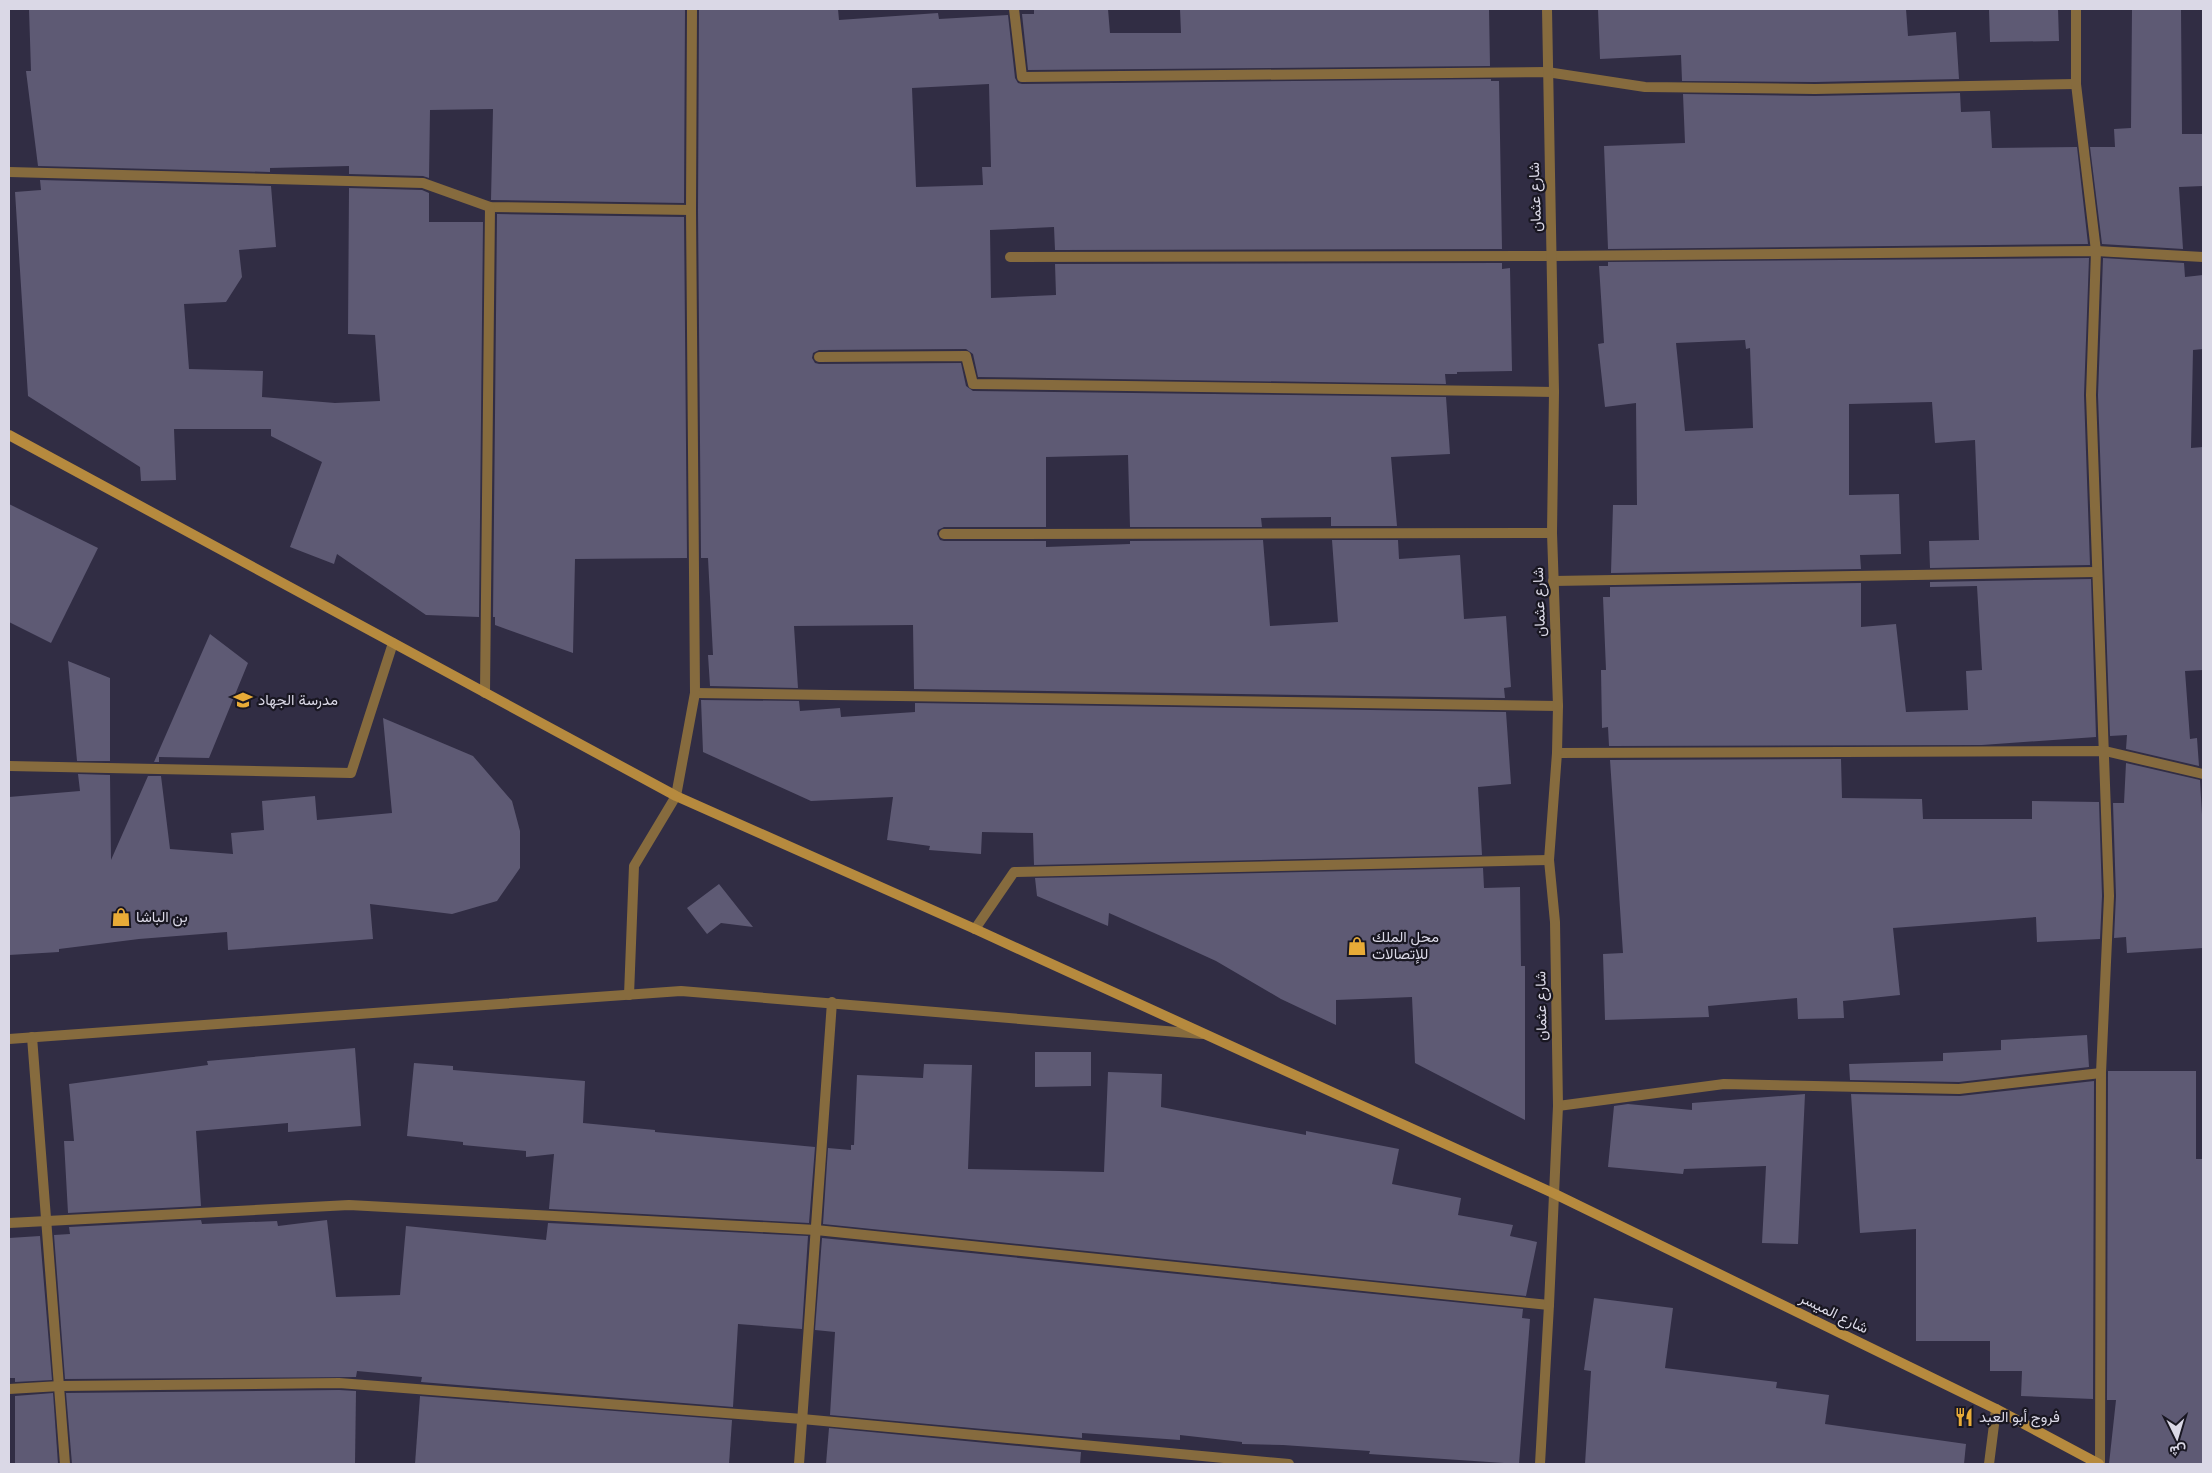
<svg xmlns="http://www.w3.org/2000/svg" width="2212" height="1473" font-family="'Roboto Serif',Vazirmatn,serif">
<rect width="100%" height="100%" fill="#312d44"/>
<g fill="#5e5a74" fill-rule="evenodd">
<path d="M29,9h656l-1,194 -193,-3 2,-91 -63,1 -1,68 -6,-2 -74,-2v-8l-79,2v4l-232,-6 -12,-95h5z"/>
<path d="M699,9h139l1,11 99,-7 1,6 69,-4 7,63 3,5 4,1 469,-5v2h8l3,168 -447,1 -1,-23 -64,3 1,68 65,-3 -1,-31 447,-1v6l8,-1 2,103 -55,1v2h-12l1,10 -468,-7 -5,-23 -7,-5 -147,1 -6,3 -1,5 3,5 4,1 142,-1 5,23 7,5 473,6 4,57 -59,3 6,69h-66v-9l-70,1 1,9h-132l-2,-72 -82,2v70h-102l-6,3 -1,4 3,6 4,1h102v6l84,-3v-3l133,-1 7,86 68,-4 -6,-82h66l1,19 61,-4 4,64 42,-3 5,71 -7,1 1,10 -591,-9 -1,-64 -119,1 4,62 -88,-2 -2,-31h5l-5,-97h-7l-3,-348zM989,84l2,83h-9l1,18 -67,2 -4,-99z"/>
<path d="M1034,9h74l2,24h71l-1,-24h309l1,57 -462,4 -6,-56h12z"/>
<path d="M1598,9h308l2,27 48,-4 3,47 -144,3 -133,-1 -1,-26 -81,4z"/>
<path d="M1989,9h69l1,32 -69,1z"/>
<path d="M2132,9h49l1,125h21v52l-24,1 4,62 -81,-5 -12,-97h25l-1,-18 17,-1z"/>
<path d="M1960,93l1,19 29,-1 2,37 85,-1 11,97 -480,5 -4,-103 81,-3 -2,-49 132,2z"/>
<path d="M40,180l231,6 5,61 -37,3 3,27 -16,25 -42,2 5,65 74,2 -1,26 73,6 45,-2 -5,-66 -27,-1 1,-146 73,2 7,3v29h54l-4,395 -53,-2 -89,-61 -3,10 -44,-17 32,-85 -51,-26v-7h-97l2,51 -35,1 -1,-14 -112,-71 -13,-204 26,-2z"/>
<path d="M497,214l187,3 3,341 -112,1 -2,94 -78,-28v-8h-2z"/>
<path d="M2089,258l-5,137 6,170 -160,3 -1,-27 50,-1 -4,-100 -40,3 -3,-41 -83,2v91l50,-1 2,60 -41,1 1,14 -250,4 2,-68h24l-1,-102 -31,4 -7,-63 6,-1 -5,-77h9v-4zM1745,340l1,9 4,-1 3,80 -68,3 -9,-88z"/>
<path d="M2103,258l81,5 1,14 18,-2v74l-10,1 -2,98 12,-1v223l-18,1 5,68 7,-1 2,28 -73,-17 1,-14 -17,1 -12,-341z"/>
<path d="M9,504l89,44 -47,95 -42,-21z"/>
<path d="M2091,579l5,158 -114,8 -373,1 -1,-19 -6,1 -1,-58h5l-3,-73h7v-10l251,-4v44l35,-3 10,88 62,-2 -2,-39 16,-1 -5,-84 -47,1v-5z"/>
<path d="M210,634l38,29 -39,95 -50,-1v5h-5z"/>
<path d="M68,661l42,17v83h-33z"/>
<path d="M701,700l98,1 1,10 40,-3 1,9 74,-5v-9l591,9 5,72 -33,3 4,68 -448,10 -1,-32 -51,-1 -1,22 -52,-4 1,-4 -43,-6 6,-43 -82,4 -108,-49z"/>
<path d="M383,718l90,38 39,45 8,30v37l-23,33 -45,13 -82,-10 3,35 -145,11 -1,-18 -88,7 -80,10v3l-50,3v-158l71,-6 -2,-17 32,1 1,85 37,-84h13l9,73 63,5 -2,-21 33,-3 -2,-29 53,-5 2,24 75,-7z"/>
<path d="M1841,759l1,39 80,1 1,20h109v-18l67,1 3,94 -2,43 -63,3 -1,-25 -143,11 7,67 -57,6 1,17 -46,1 -1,-21 -89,8 1,11 -104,3 -2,-66 20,-1 -13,-193z"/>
<path d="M2126,763l74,17 3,52v116l-76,5 -1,-16 -12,1 2,-42 -3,-93h11z"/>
<path d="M1483,868l1,20 36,-1 1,79h4v154l-110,-57 -3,-66 -76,3v25l-55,-26 -65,-38 -46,-21 -61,-27 -1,13 -71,-30 -2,-18z"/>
<path d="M719,884l34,43 -32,-4 -14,11 -20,-26z"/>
<path d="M2087,1035l2,32 -130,15 -109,-2 -1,-16 94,-3v-8l58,-3v-10z"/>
<path d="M355,1048l6,78 -73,6v-9l-92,8 5,75 -133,7 -4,-72h10l-5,-57 139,-19 -1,-4z"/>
<path d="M1035,1052h56v34l-56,1z"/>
<path d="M414,1063l39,3v4l132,11 -2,42 72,7v2l160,15 -6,76 -260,-14 5,-55 -28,3v-6l-63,-6v-3l-56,-6z"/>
<path d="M924,1064l48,1 -4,104 136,3 4,-100 54,2 -1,33 145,28v-4l93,18 -7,35 69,14 -3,17 55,10 -3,11 27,6 -11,54 -703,-72 5,-76 23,2v-5h3l3,-70 66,3z"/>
<path d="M2108,1071h88v88h7v305h-94l7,-64h-9z"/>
<path d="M2094,1081l-1,318 -72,-3 1,-25h-32v-30h-74v-112l-56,4 -9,-139 109,2z"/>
<path d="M1805,1094l-7,150 -36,-1 4,-77 -82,3 -1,5 -75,-7 6,-61 14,-2 64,6v-7z"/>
<path d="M201,1220l1,4 75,-3 1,5 49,-6 9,77 64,-2 6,-69 140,14 2,-17 260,13 -6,93 -64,-5 -5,83 -312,-25 1,-5 -65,-6 -1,6 -291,2 -11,-144 16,-1 -1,-7z"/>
<path d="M40,1236l12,144 -37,2v-4h-6v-140z"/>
<path d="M822,1238l701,71 -1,9 8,1 -11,145 -150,-10 1,-3 -87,-6 -41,-1v-2l-62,-7v5l-98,-7v5l-252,-23 5,-83 -20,-2z"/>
<path d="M1594,1298l79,10 -8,60 112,14 -1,6 53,7 -4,29 141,20 -2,20h-379l6,-93 -7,-1z"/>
<path d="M339,1390l17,1 -1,73h-283l-6,-71z"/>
<path d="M53,1393l5,71h-43v-68z"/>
<path d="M420,1396l312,24 -3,44h-314z"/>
<path d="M829,1428l252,24 -1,12h-254z"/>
</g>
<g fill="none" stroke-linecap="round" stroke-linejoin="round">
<g stroke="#866b3e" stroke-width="10">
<path d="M1014,9l8,68 525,-5 98,15 170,2 261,-5"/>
<path d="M2076,9v75l20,167 -5,144 18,501 -8,177 -1,391"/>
<path d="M9,172l414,11 67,24 201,3"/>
<path d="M1010,257l542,-1 544,-5 107,6"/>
<path d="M819,357l147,-1 7,28 581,8"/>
<path d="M944,534l608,-1"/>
<path d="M1553,581l543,-9"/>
<path d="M485,693l5,-486"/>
<path d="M695,693l863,13"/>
<path d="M1557,753l548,-2 98,23"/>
<path d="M9,766l342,7 42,-130"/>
<path d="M975,929l39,-57 535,-12"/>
<path d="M629,995l5,-129 42,-70 19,-103 -4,-483 1,-201"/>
<path d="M32,1037l33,427"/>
<path d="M9,1039l672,-48 521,43"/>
<path d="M1558,1106l166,-22 235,5 142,-16"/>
<path d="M9,1223l340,-18 467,25 733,75"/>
<path d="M9,1389l51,-3 279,-3 463,36 487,45"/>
<path d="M799,1464l33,-462"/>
<path d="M1540,1464l9,-159 9,-199 -3,-184 -6,-62 8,-107 1,-47 -6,-173 2,-141 -7,-383"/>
<path d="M1989,1464l7,-55"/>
</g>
<path stroke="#b68a3e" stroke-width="10" d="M9,435l667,361 299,133 580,265 441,215 103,55"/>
</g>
<defs>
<g id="school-bare" transform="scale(1.5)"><path d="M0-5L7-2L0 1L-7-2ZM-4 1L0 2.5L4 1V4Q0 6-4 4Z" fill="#e8ab37" stroke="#191722" stroke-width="2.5" paint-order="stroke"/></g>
<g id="shop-bare" transform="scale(1.5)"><path d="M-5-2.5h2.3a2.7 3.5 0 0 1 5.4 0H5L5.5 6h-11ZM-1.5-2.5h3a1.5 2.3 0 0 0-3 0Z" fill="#e8ab37" stroke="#191722" stroke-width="2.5" paint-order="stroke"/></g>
<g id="restaurant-bare" transform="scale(1.5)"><path d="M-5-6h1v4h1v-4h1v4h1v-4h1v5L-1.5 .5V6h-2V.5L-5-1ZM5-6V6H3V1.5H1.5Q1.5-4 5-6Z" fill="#e8ab37" stroke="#191722" stroke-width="2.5" paint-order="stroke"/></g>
</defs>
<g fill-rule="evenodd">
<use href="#school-bare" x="243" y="700"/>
<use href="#shop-bare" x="121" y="917"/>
<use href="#shop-bare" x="1357" y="946"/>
<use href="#restaurant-bare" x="1964" y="1417"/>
</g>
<g text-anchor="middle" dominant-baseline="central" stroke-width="4.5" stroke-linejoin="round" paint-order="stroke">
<g font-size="15" fill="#dad8e6" stroke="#191722">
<text transform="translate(1535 197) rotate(-92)">شارع عثمان</text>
<text transform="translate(1539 602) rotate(-92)">شارع عثمان</text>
<text transform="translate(1541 1006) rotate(-91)">شارع عثمان</text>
<text transform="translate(1834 1313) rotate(26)">شارع الميسر</text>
</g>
<g font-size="15" fill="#dad8e6" stroke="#191722" text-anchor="start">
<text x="258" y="700">مدرسة الجهاد</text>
<text x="136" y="917">بن الباشا</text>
<text x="1372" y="937">محل الملك<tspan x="1372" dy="17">للإتصالات</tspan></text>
<text x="1979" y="1417">فروج أبو العبد</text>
</g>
</g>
<rect width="2212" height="1473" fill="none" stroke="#dad8e6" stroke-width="20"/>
<g transform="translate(2177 1438) rotate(175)" stroke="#191722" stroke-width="4" paint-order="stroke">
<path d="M0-4L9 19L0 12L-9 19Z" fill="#dad8e6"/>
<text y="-8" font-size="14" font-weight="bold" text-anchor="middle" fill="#dad8e6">ش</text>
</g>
</svg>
